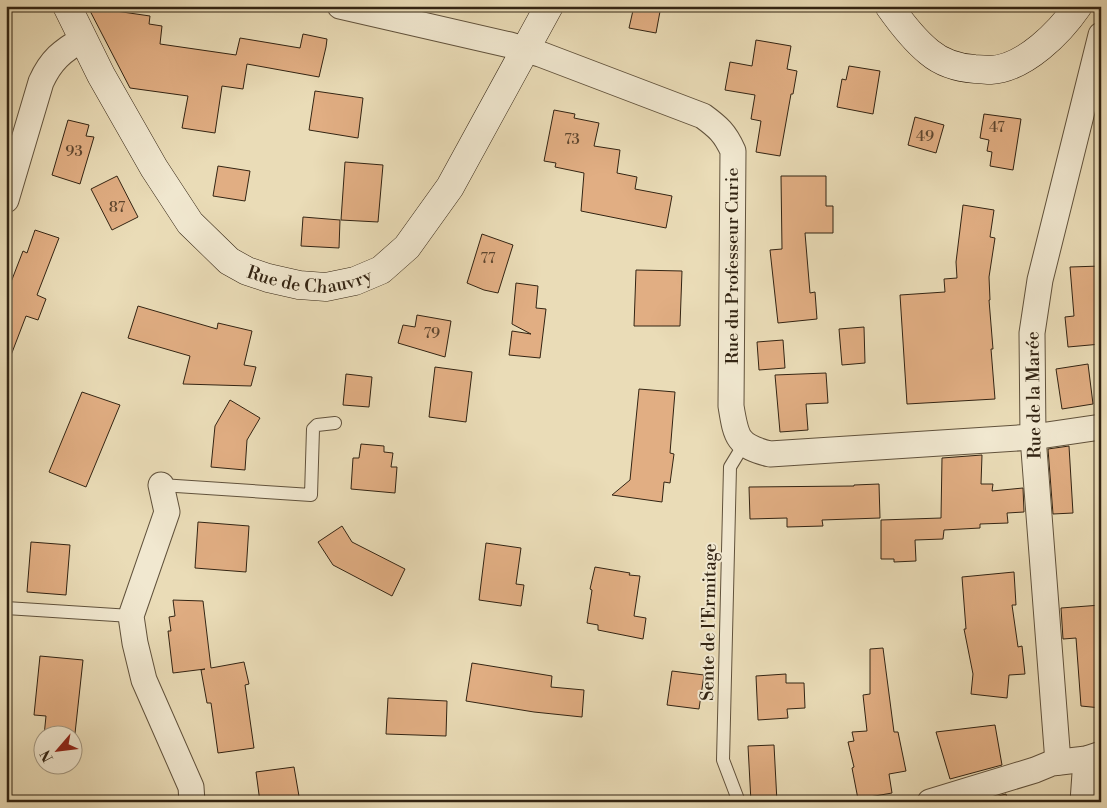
<svg xmlns="http://www.w3.org/2000/svg" width="1107" height="808" font-family="'Libre Bodoni',serif">
<rect width="100%" height="100%" fill="#eadcb7"/>
<filter id="stains"><feTurbulence type="fractalNoise" baseFrequency=".004" numOctaves="4"/><feColorMatrix values="0 0 0 0 .2 0 0 0 0 .09 0 0 0 0 .02 0 0 0 .5 -.17"/></filter>
<radialGradient id="worn" r=".72"><stop offset=".6" stop-color="#630" stop-opacity="0"/><stop offset="1" stop-color="#630" stop-opacity=".3"/></radialGradient>
<g fill="#e1ae83" stroke="#332413">
<path d="M634,6h27l-5,27 -27,-5z"/>
<path d="M88,7l62,9 -1,8 13,2 -2,18 76,11 4,-17 60,10 3,-14 24,5 -1,8 -7,30 -72,-13 -4,25 -21,-3 -7,47 -33,-5 6,-32 -58,-8z"/>
<path d="M756,40l35,6 -4,23 10,2 -4,23h-2l-11,62 -24,-4 5,-31 -10,-2 4,-24 -30,-5 5,-28 22,4z"/>
<path d="M849,66l31,5 -7,43 -36,-7 5,-28 4,1z"/>
<path d="M315,91l48,7 -5,40 -49,-8z"/>
<path d="M554,110l21,4 -1,4 25,5 -5,23 26,4 -3,23 20,4 -2,12 37,7 -6,32 -85,-17 3,-38 -29,-6 1,-4 -12,-2z"/>
<path d="M984,114l37,5 -8,51 -23,-4 2,-14 -5,-1 2,-11 -9,-2z"/>
<path d="M915,117l29,8 -8,28 -28,-8z"/>
<path d="M68,120l21,5 -3,11 8,1 -14,47 -28,-9z"/>
<path d="M345,162l38,3 -5,57 -37,-2z"/>
<path d="M218,166l32,5 -5,30 -32,-5z"/>
<path d="M117,176l21,41 -26,13 -21,-41z"/>
<path d="M781,176h45v30h7v27h-28l5,60 5,-1 2,27 -39,4 -8,-73 12,-1z"/>
<path d="M963,205l31,5 -4,27 5,1 -6,39 1,23h-1l4,49h-2l4,50 -88,5 -7,-109 45,-3 -1,-13 13,-1 -1,-16z"/>
<path d="M303,217l37,3 -1,28 -38,-2z"/>
<path d="M35,230l24,8 -22,57 9,4 -8,21 -12,-4 -18,47h-2v-68l17,-44 4,2z"/>
<path d="M482,234l31,11 -15,48 -14,-3 -17,-7z"/>
<path d="M1101,266v78l-33,3 -3,-30 9,-1 -4,-49z"/>
<path d="M636,270l46,1 -2,55h-46z"/>
<path d="M516,283l22,3 -2,22 10,1 -6,49 -31,-3 3,-24 19,3 -19,-10z"/>
<path d="M138,306l79,23 1,-6 34,8 -8,34 12,2 -5,19 -68,-2 7,-28 -62,-18z"/>
<path d="M417,315l34,6 -6,36 -47,-14 5,-18 12,2z"/>
<path d="M864,327l1,36 -23,2 -3,-36z"/>
<path d="M783,340l2,28 -26,2 -2,-28z"/>
<path d="M1088,364l5,40 -31,5 -6,-40z"/>
<path d="M435,367l37,5 -6,50 -37,-5z"/>
<path d="M826,373l2,30 -22,1 2,26 -28,2 -5,-57z"/>
<path d="M346,374l26,3 -3,30 -26,-2z"/>
<path d="M639,389l36,3 -5,61 4,1 -4,29 -6,-1 -2,20 -50,-7 18,-15z"/>
<path d="M82,392l38,13 -34,82 -37,-15z"/>
<path d="M230,400l30,18 -13,22 -2,30 -34,-3 4,-41z"/>
<path d="M361,444l23,2v6l9,1 -2,14h6l-2,26 -44,-4 2,-31h6z"/>
<path d="M1069,446l4,67 -20,1 -5,-65z"/>
<path d="M982,455l-1,29h12l-1,7 31,-3 1,24 -17,1 1,10 -28,1v4l-36,2 -1,9 -28,1 1,21 -22,1v-3h-13v-39l60,-2 1,-60z"/>
<path d="M879,484l1,34 -58,2 1,6 -36,1v-9l-37,1 -1,-32 105,-1v-1z"/>
<path d="M198,522l51,4 -3,46 -51,-4z"/>
<path d="M342,526l10,16 53,27 -13,27 -59,-31 -15,-23z"/>
<path d="M31,542l39,3 -4,50 -39,-3z"/>
<path d="M486,543l35,5 -5,36 8,1 -3,21 -42,-6z"/>
<path d="M595,567l35,6 -1,2 11,1 -6,40 12,2 -3,21 -45,-9v-5l-11,-2 5,-33 -2,-1z"/>
<path d="M1014,572l2,33h-4l6,42 4,-1 3,28 -16,1 -2,23 -36,-4 2,-20 -9,-45h2l-4,-52z"/>
<path d="M173,600l30,1 8,67 33,-6 5,22 -4,1 9,63 -36,5 -7,-50h-4l-6,-33 4,-1 -32,4 -5,-42h3l-2,-14 6,-1z"/>
<path d="M1101,605v103l-20,-2 -5,-68 -13,1 -2,-31z"/>
<path d="M883,648l11,84h4l8,39 -17,3 3,19 -34,6 -6,-31 2,-1 -6,-25 6,-1 -2,-9 15,-1 -4,-36 7,-1v-45z"/>
<path d="M40,656l43,4 -11,101v-25h-28l2,-20 -12,-1z"/>
<path d="M472,663l80,13 -1,11 33,3 -2,27 -48,-5 -68,-11z"/>
<path d="M672,671l32,4 -5,34 -32,-4z"/>
<path d="M786,674v9h18l1,25 -18,1 1,9 -30,2 -2,-44z"/>
<path d="M388,698l59,3 -1,35 -60,-2z"/>
<path d="M995,725l7,40 -52,14 -14,-47z"/>
<path d="M774,745l3,57h-26l-3,-56z"/>
<path d="M294,767l6,35h-40l-4,-30z"/>
<path d="M1006,794l2,8h-16l-1,-4z"/>
</g>
<g fill="none" stroke-linecap="round" stroke-linejoin="round">
<g stroke="#61523c" stroke-width="14">
<g id="lane">
<path d="M161,485l150,10 2,-66 4,-4 18,-2"/>
<path d="M6,608l125,8"/>
<path d="M739,802l-16,-42 7,-293 14,-23"/>
</g>
</g>
<g stroke="#61523c" stroke-width="27">
<g id="street">
<path d="M340,6l170,39 30,9 163,62c15,11 22,17 30,35l-2,255c5,31 6,40 39,48l263,-17 68,-10"/>
<path d="M6,200l35,-118c10,-22 21,-31 42,-43"/>
<path d="M161,485l6,27 -36,104 4,27 9,37 47,107 1,15"/>
<path d="M1058,762l-25,-325 -1,-104 8,-53 61,-245"/>
<path d="M930,802l105,-32 17,-7 34,-4 15,-5"/>
<path d="M1083,802l3,-43"/>
</g>
</g>
<g stroke="#332413" stroke-width="29">
<g id="secondary">
<path id="s1" d="M67,6l34,69 53,93 36,55 39,38 18,10 21,7 31,7 27,2 29,-6 26,-11 26,-23 43,-60 99,-181"/>
<path d="M889,6c12,17 24,33 40,46 13,11 31,16 46,17 5,0 11,1 16,1 34,-2 69,-38 87,-64"/>
</g>
</g>
<use href="#lane" stroke="#f1e8d0" stroke-width="12"/>
<use href="#street" stroke="#f1e8d0" stroke-width="25"/>
<use href="#secondary" stroke="#f1e8d0" stroke-width="28"/>
</g>
<g text-anchor="middle" dominant-baseline="central" stroke-width="4" stroke-linejoin="round" paint-order="stroke">
<g font-size="15" fill="#5e462f">
<text x="997" y="127">47</text>
<text x="925" y="136">49</text>
<text x="572" y="139">73</text>
<text x="74" y="151">93</text>
<text x="117" y="207">87</text>
<text x="488" y="258">77</text>
<text x="432" y="333">79</text>
</g>
<g font-size="18" fill="#332413" stroke="#f1e8d0">
<text transform="translate(732 266) rotate(-90)">Rue du Professeur Curie</text>
<text stroke="none"><textPath href="#s1" startOffset="389">Rue de Chauvry</textPath></text>
<text transform="translate(1034 395) rotate(-91)">Rue de la Marée</text>
<text transform="translate(709 622) rotate(-89)">Sente de l'Ermitage</text>
</g>
</g>
<rect width="1107" height="808" fill="none" stroke="#eadcb7" stroke-width="25"/>
<rect x="8" y="8" width="1092" height="793" fill="none" stroke="#332413" stroke-width="2.5"/>
<rect x="12" y="12" width="1082" height="783" fill="none" stroke="#332413"/>
<g transform="translate(58 750) rotate(242)"><circle r="24" fill="#f1e8d0" stroke="#a59a84"/>
<path d="M0-4L9 19L0 12L-9 19Z" fill="#8f2418"/>
<text y="-8" font-size="14" font-weight="bold" text-anchor="middle" fill="#332413">N</text>
</g>
<rect width="100%" height="100%" filter="url(#stains)"/>
<rect width="100%" height="100%" fill="url(#worn)"/>
</svg>
